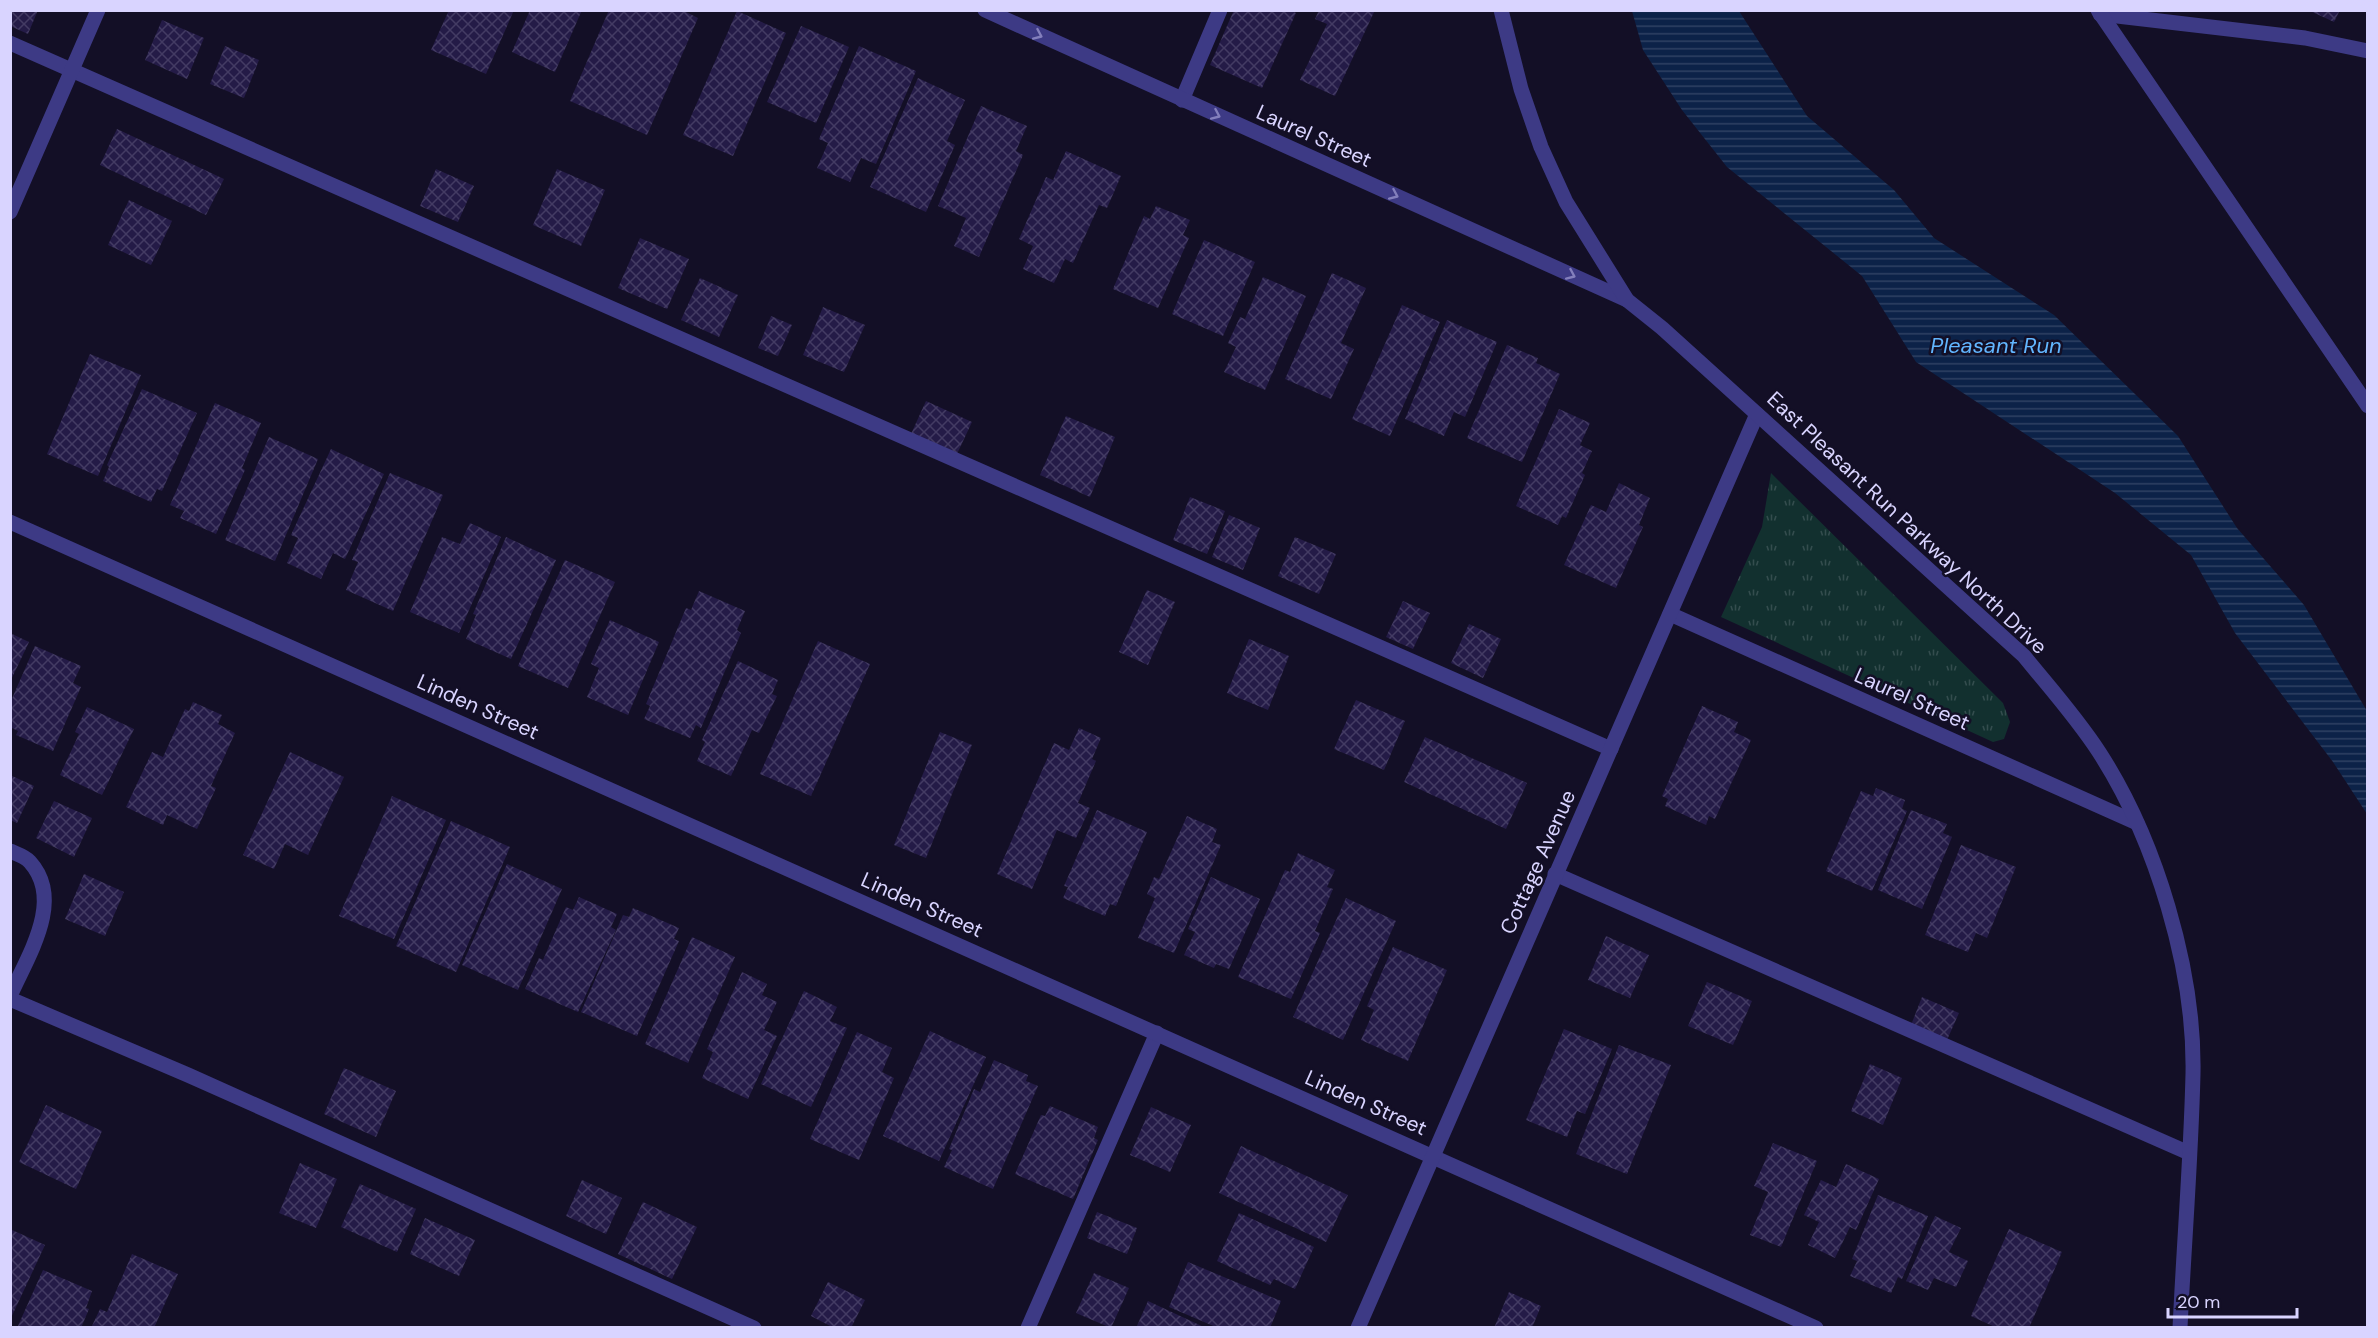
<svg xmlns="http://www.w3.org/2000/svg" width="2378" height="1338" font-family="'DM Sans',sans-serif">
<defs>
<pattern id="grass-tufts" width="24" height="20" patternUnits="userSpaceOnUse" patternTransform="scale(1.5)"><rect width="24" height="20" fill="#12302f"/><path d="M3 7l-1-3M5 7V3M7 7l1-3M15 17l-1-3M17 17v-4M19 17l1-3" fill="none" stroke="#344d4e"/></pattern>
<pattern id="water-rules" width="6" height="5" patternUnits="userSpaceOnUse" patternTransform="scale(1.5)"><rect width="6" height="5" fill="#0c2248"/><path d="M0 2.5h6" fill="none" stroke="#2f4163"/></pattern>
<pattern id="building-cross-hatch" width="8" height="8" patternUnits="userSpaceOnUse" patternTransform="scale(1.5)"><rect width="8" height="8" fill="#241b47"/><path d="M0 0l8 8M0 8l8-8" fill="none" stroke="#433b63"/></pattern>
</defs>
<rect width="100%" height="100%" fill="#130f26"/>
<path fill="url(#grass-tufts)" d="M1771,473l232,230 7,19 -6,17 -11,3 -272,-125 41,-90z"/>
<path fill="url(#water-rules)" d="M1632,11h107l68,105 87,74 40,48 120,77 124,121 59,92 67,77 63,106v103l-34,-52 -98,-129 -44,-78 -76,-62 -199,-131 -54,-86 -135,-109 -45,-57 -39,-60z"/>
<g fill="url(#building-cross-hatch)">
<path d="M10,10h28l-10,24 -18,-8z"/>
<path d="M449,10h65l-28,64 -55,-24z"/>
<path d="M530,10h52l-27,62 -43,-20z"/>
<path d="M609,10h73l16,8 -51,117 -77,-34z"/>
<path d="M1234,10h56l6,3 -34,75 -52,-23z"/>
<path d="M1319,10h56l-40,86 -35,-16 27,-56 -12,-5z"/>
<path d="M2308,10h32l-6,12z"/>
<path d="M737,11l49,22 -53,123 -50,-21z"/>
<path d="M162,20l42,18 -17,41 -42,-19z"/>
<path d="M801,26l48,21 -33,76 -49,-21z"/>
<path d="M225,46l34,14 -15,38 -34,-14z"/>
<path d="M859,46l57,25 -40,93 -15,-6 -11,24 -33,-14 11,-25 -9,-4z"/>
<path d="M918,78l47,22 -18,41 8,4 -29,67 -56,-25z"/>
<path d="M981,106l46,20 -11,25 7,4 -44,102 -25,-11 12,-28 -28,-12z"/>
<path d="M117,129l107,50 -18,36 -106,-50z"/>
<path d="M1066,151l55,25 -14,32 -8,-3 -26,58 -8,-4 -11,24 -31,-14 10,-23 -14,-7 27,-62 7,3z"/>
<path d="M436,169l38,17 -16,36 -38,-16z"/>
<path d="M557,169l48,21 -24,56 -48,-21z"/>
<path d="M129,200l43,21 -21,44 -43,-20z"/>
<path d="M1156,206l34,14 -7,15 6,3 -31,70 -45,-19 31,-73 6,3z"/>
<path d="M640,238l49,21 -22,50 -49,-21z"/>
<path d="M1204,240l51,22 -32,74 -51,-22z"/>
<path d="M1332,273l34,15 -25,55 13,6 -23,50 -46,-20z"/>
<path d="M1263,277l43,19 -41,94 -41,-18 12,-25 -8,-4 12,-26 5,2z"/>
<path d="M700,278l38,17 -19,42 -38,-17z"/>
<path d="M1402,305l38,17 -50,114 -38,-17z"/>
<path d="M823,307l42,18 -21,47 -41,-17z"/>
<path d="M771,316l21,9 -14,31 -20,-8z"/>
<path d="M1447,320l50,22 -32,75 -11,-5 -10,24 -39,-17z"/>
<path d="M1507,345l31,13 -2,5 24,11 -38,88 -55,-24z"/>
<path d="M90,354l51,21 -43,101 -51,-22z"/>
<path d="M142,389l55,24 -35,78 -5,-2 -6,13 -48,-21 6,-14 -2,-2z"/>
<path d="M926,401l46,21 -16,34 -45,-22z"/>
<path d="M215,403l46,20 -19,45 3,2 -29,64 -36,-16 4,-7 -14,-6z"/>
<path d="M1559,409l31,14 -10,22 12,6 -10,22 3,2 -19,43 -4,-2 -4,9 -42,-19z"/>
<path d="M1066,416l49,21 -25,60 -50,-22z"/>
<path d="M269,437l49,22 -43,102 -50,-21z"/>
<path d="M331,449l53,25 -39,85 -12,-6 -12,26 -34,-16 11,-25 -7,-3z"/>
<path d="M390,473l53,22 -50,116 -47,-21 12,-28 -6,-2z"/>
<path d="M1619,483l31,15 -11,27 4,2 -27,61 -52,-23 27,-60 15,7z"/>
<path d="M1190,497l35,14 -18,43 -34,-14z"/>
<path d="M1229,515l31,13 -17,42 -31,-13z"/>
<path d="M470,523l31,14 -42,96 -49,-21 32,-75 18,7z"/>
<path d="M506,537l50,23 -45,99 -45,-20 10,-24 -3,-1z"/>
<path d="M1295,537l41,17 -17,40 -41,-18z"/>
<path d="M565,560l50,22 -47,106 -50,-22z"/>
<path d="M1147,590l28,12 -27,63 -29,-13z"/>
<path d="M699,591l46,20 -8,19 4,3 -40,95 -5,-3 -6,13 -46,-19 6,-13 -4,-2 40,-96 5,2z"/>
<path d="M1403,601l27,12 -17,36 -27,-12z"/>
<path d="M610,620l49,22 -31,73 -41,-18 12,-29 -8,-4z"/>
<path d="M1469,624l32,15 -18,39 -32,-15z"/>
<path d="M10,633l19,9 -19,40z"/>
<path d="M1249,639l40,17 -21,54 -41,-17z"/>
<path d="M818,641l52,23 -59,132 -51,-22z"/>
<path d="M35,646l46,20 -8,17 8,4 -28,64 -37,-16 2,-4 -8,-4v-24z"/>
<path d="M738,661l40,19 -6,14 5,2 -18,37 -7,-3 -21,46 -34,-15 8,-19 -3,-2z"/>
<path d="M1356,700l49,21 -21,49 -50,-21z"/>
<path d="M193,702l29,13 -4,9 17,9 -24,53 5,2 -19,41 -30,-14 -4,10 -37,-18 26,-55 11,5 22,-48 4,2z"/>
<path d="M1702,706l36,16 -4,10 17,8 -36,79 -6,-3 -3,9 -41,-19 3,-7 -6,-3z"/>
<path d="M87,707l47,22 -32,66 -42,-20 19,-41 -4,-2z"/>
<path d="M1079,728l22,10 -9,21 4,2 -18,42 12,5 -14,30 -19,-8 -25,59 -35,-15 57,-131 15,7z"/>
<path d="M940,732l32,13 -46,113 -32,-13z"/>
<path d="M1425,737l102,46 -21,46 -102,-47z"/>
<path d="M290,752l54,25 -36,78 -23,-11 -11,25 -31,-14z"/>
<path d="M10,775l24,11 -17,37 -7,-3z"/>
<path d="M1876,788l29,12 -3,9 5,2 -35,80 -46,-20 35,-80 12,5z"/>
<path d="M392,796l54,24 -52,119 -55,-23z"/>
<path d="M54,801l38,17 -18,39 -38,-19z"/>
<path d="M1097,810l50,22 -31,74 -6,-2 -5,12 -42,-18 5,-11 -4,-1z"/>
<path d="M1911,810l36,14 -4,9 9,4 -30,72 -44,-19z"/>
<path d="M1187,816l30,13 -5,13 9,3 -47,108 -36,-15 17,-40 -8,-4 7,-17 5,2z"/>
<path d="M451,821l59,26 -54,125 -60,-26z"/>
<path d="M1961,845l55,22 -29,71 -11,-5 -8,19 -43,-17z"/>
<path d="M1298,853l37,17 -8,17 6,2 -18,42 5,2 -29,66 -53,-22 47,-107 5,2z"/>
<path d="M507,864l55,25 -44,101 -56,-25z"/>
<path d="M84,874l40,18 -19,44 -40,-17z"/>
<path d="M1211,877l49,22 -31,70 -13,-5 -2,4 -30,-13 11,-23 -7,-3z"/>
<path d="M579,897l38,17 -6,13 5,3 -38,82 -53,-23 14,-31 4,2 23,-53 7,3z"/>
<path d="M1346,898l50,23 -53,119 -50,-23z"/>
<path d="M633,908l46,20 -5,11 5,2 -42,95 -56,-24 42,-97 6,2z"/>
<path d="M1606,936l43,19 -19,43 -42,-18z"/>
<path d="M692,937l43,20 -47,106 -43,-19z"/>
<path d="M1393,947l54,23 -39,91 -47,-21 13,-30 -7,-4z"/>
<path d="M742,972l25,12 -5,11 15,7 -13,28 13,6 -29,63 -46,-21 11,-26 -6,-3z"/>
<path d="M1707,982l45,19 -19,44 -45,-19z"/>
<path d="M804,991l33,16 -7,14 17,7 -36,79 -50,-23z"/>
<path d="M1922,997l37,16 -12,27 -36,-15z"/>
<path d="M1564,1029l48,20 -27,65 -8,-3 -10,26 -41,-17z"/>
<path d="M930,1031l56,26 -47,104 -56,-25z"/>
<path d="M857,1032l35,16 -10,24 12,6 -35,82 -49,-21z"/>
<path d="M1619,1045l52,20 -44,109 -51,-20z"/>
<path d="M994,1060l34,15 -2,6 12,5 -45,103 -49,-22 8,-17 -3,-1 25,-60 6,3z"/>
<path d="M1870,1064l32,14 -19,47 -32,-14z"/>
<path d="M344,1068l52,23 -20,46 -52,-23z"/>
<path d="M46,1105l56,26 -26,58 -57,-27z"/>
<path d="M1050,1106l48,21 -4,11 4,2 -25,59 -58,-25 26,-59 4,1z"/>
<path d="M1151,1107l40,18 -21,47 -40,-17z"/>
<path d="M1773,1143l44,18 -36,86 -31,-12 18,-43 -14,-6z"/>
<path d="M1241,1146l107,49 -22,47 -107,-49z"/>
<path d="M300,1163l37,16 -21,49 -37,-15z"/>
<path d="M1846,1164l33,15 -23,51 -6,-3 -15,31 -27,-13 11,-23 -15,-7 17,-35 15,7z"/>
<path d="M582,1180l40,18 -16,36 -40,-18z"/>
<path d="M360,1184l56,25 -19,43 -56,-25z"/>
<path d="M1878,1195l50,21 -26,63 -4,-2 -7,16 -41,-17 7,-15 -5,-2z"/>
<path d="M643,1202l54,25 -25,52 -54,-25z"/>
<path d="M1097,1212l40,16 -10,26 -40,-16z"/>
<path d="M1239,1213l75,34 -19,42 -21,-10 -4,6 -53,-24z"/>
<path d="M1935,1216l26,12 -12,24 19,9 -12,26 -22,-9 -6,12 -22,-9z"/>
<path d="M425,1218l50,22 -16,36 -49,-22z"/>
<path d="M10,1229l35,16 -35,75z"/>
<path d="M2009,1229l53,23 -33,76h-32l-26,-12z"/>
<path d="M132,1254l46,20 -24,54h-63l9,-19 7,3z"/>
<path d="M1188,1262l93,39 -11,27h-52l-49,-21z"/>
<path d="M43,1270l49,21 -6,17 3,1 -8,19h-64z"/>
<path d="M1094,1273l35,15 -18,40 -35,-15z"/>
<path d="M828,1282l37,18 -14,28h-17l-23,-12z"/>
<path d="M1509,1292l32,14 -9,22h-38z"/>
<path d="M1148,1301l58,27h-70z"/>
</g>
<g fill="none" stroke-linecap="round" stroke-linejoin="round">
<g stroke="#3d3a85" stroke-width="15">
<path d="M2100,14l205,24 63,13"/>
<path d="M10,43l1601,706"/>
<path d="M1182,100l38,-90"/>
<path d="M10,851c7,3 16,6 20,11 35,39 -3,95 -20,134"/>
<path d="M1555,874l634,279"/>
<path d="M10,999l178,76 566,253"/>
<path d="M1028,1328l129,-295"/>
</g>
<g stroke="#3d3a85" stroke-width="15">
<path d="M985,10l642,290"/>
<path d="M2098,10l270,396"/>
<path d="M10,212l88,-202"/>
<path d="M10,522l1806,806"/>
<path d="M1670,614l467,209"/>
<path d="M1358,1328l399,-914"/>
</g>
<path stroke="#3d3a85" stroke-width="15" d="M1501,10l20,79 20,58 25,55 61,98 35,28 362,328c26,32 53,62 75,96 57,88 96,218 94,322 -2,85 -9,169 -13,254"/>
</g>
<defs><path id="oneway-chevron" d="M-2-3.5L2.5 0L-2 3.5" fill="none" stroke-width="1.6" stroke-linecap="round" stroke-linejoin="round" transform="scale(1.5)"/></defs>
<g stroke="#837fbc">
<use href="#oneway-chevron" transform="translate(1038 35) rotate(24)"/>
<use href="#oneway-chevron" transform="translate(1216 115) rotate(24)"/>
<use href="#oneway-chevron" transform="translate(1394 195) rotate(24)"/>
<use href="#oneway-chevron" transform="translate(1571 275) rotate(24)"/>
</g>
<g text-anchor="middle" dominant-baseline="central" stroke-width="5" stroke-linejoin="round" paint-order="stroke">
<g font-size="21" fill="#d9d4ff" stroke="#130f26">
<text transform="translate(1314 136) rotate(24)">Laurel Street</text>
<text transform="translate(1907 523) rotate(43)">East Pleasant Run Parkway North Drive</text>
<text transform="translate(1912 699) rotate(24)">Laurel Street</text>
<text transform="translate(478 707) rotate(24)">Linden Street</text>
<text transform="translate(1538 862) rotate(-66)">Cottage Avenue</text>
<text transform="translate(922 905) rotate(24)">Linden Street</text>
<text transform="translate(1366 1103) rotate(24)">Linden Street</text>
</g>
<g font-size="22" font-style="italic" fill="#62b6ff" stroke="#130f26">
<text x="1996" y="345">Pleasant Run</text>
</g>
</g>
<rect width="2378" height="1338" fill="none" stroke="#d9d4ff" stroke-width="24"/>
<path d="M2168 1308v9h129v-9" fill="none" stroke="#d9d4ff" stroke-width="3"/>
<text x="2177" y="1308" font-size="18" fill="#d9d4ff" stroke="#130f26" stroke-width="4.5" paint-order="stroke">20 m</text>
</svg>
